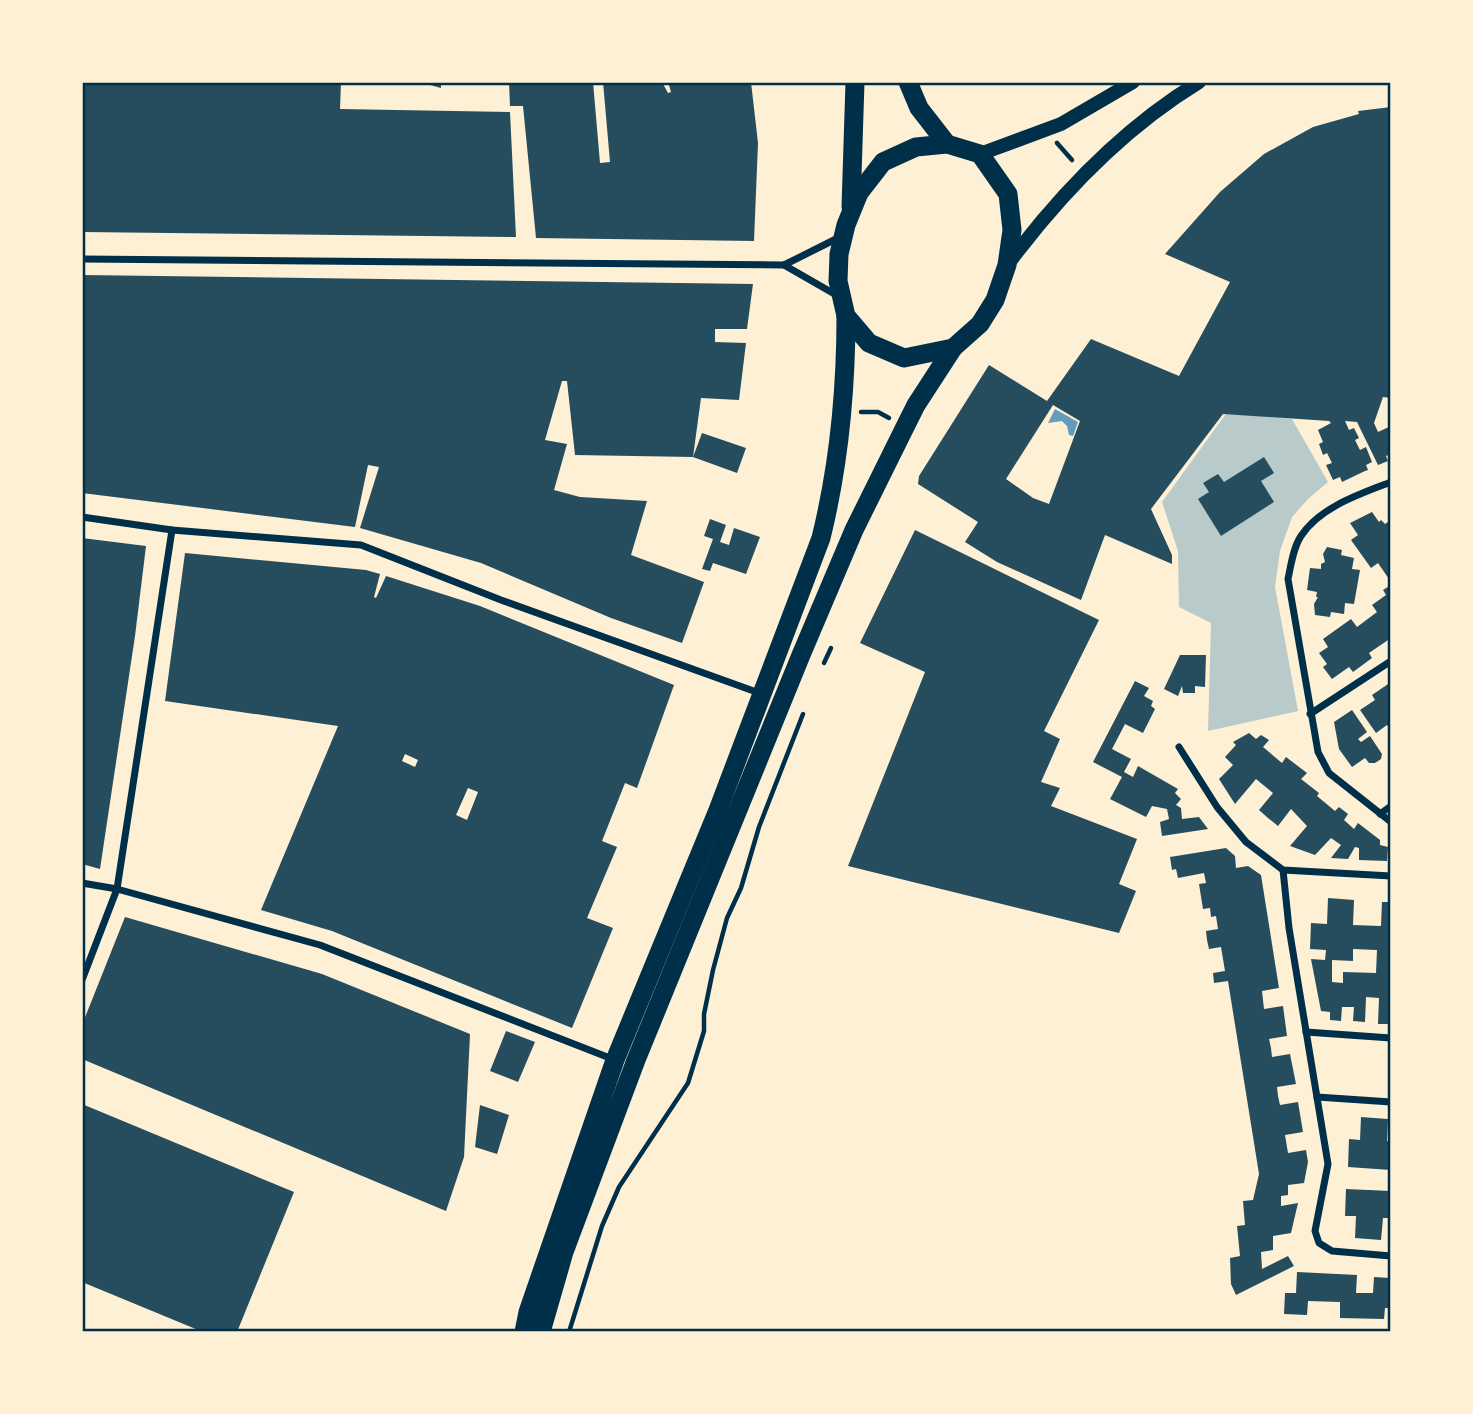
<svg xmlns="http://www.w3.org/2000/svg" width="1473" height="1414" font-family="Helvetica,sans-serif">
<rect width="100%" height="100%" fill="#fdf0d5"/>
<path fill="#b9caca" d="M1228,411l64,8 36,63 -20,17 -16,18 -12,34 -5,36 23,124 -90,20 3,-108 -32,-16 -1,-56 -16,-49z"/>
<path fill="#669bbc" d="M1055,409l23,13 -5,14 -4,-1 -2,-9 -5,-5 -14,2z"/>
<g fill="#264d5e" fill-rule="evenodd">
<path d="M82,82h259l-1,27 170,3 6,125 -434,-5z"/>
<path d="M441,82v6l-18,-5v-1z"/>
<path d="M509,82h84l7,81 10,-1 -7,-80h59l6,11 3,-1 -3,-10h83l7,61 -4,98 -218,-3 -13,-132h-13z"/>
<path d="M1391,107v291l-8,-1 -9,26 4,9 13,-6v28l-5,2 2,5 -10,4 -21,-43 -12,-1 4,9 5,-2 5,10 -4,2 5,10 6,-3 6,15 -6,3 2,5 -3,1 -23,11 -2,-5 -7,3 -7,-15 6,-2 -5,-10 -4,2 -4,-11 4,-2 -5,-12 13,-7 -2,-2 -106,-7 -72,95 21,46v9l-67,-29 -24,65 -84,-38 -32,-20 13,-20 -60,-38 1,-8 70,-111 58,36 44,-62 88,37 51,-94 -65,-28 55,-62 44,-38 49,-27 46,-13 -1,-3zM1053,405l27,16 -31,83 -16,-6 -27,-19z"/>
<path d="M82,275l671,9 -6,45h-32v13l31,1 -7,57 -38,-2 -8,59 -118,-2 -8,-74h-5l-17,59 22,4 -13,46 26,7 67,4 -16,54 73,27 -22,61 -71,-25 -130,-55 -121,-35 19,-61 -11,-2 -13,62 -273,-34z"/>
<path d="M702,433l44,15 -9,25 -44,-16z"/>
<path d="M1264,457l10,16 -13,8 13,21 -53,34 -23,-37 11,-7 -6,-9 15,-9 6,8z"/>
<path d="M1372,512l7,10 2,-2 4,4 6,-4v62l-13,-19 -7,5 -20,-28 7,-5 -8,-12z"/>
<path d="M710,519l16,6 -6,17 9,3 5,-17 26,9 -14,37 -33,-11 -3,8 -8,-2 11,-30 -9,-3z"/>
<path d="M915,530l184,90 -55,111 16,8 -19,43 19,6 -9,18 86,33 -18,45 17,7 -17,42 -271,-67 77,-194 -65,-29z"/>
<path d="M82,538l64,8 -11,90 -35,233 -18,-5z"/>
<path d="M1327,547l15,3 -1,5 13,3 -2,11 8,1 -6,34 -9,-1 -1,11 -13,-2 -1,5 -15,-2 -1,-11 4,-7h-2l1,-5 -10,-2 3,-22 11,1v-5l4,-2 -2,-8z"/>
<path d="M185,553l181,17 14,4 -6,23 2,1 10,-22 94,30 194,79 -37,103 -12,-5 -23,58 15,6 -30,71 26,10 -41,100 -240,-97 -71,-21 77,-184 -173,-25zM405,754l13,6 -3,7 -13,-6zM468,788l10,4 -11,28 -11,-5z"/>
<path d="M1391,585v53l-22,15 3,5 -19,14 -4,-5 -17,12 -9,-12 4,-3 -8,-11 9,-6 -5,-8 28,-20 6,8 20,-15 -5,-7 14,-10 -3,-5z"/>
<path d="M1180,655h26l-1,32 -10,-1v7h-12l-1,-7 -4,10 -14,-7z"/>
<path d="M1135,681l14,7 -5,8 9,5 -2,5 4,3 -12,24 -18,-9 -13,25 19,10 -7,13 9,5 5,-11 40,23 -3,4 6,6 -5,6 5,3 1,11 17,-2 9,12 -46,7 -2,-14 9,-3 -2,-10 -15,-3 -6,11 -36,-18 12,-22 -29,-15z"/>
<path d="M1391,682v48l-4,-5 -11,8 -16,-23 15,-10 -3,-5z"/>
<path d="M1352,710l15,22 -9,7 3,3 9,-6 12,18 -1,5 -6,4h-6l-4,-5 -13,9 -13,-18 -5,-27z"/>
<path d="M1249,733l7,6 5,-4 8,5 -6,7 19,16 4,-6 21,16 -6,6 18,14 -2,3 18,15 4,-4 9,7 -4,6 10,9 4,-6 22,17v5l8,2 -1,14 -28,-1v-12l-4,-1 -7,12 -17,-1 10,-13 -10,-7 -16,17 -25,-9 17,-20 -16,-17 -13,17 -10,-8 -9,-8 14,-17 -17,-14 -21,25 -16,-25 14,-14 -8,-8 11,-12 -3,-3z"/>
<path d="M1226,848l9,8 1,12 12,-2 13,9 18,113 -17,3 2,18 19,-3 4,30 -18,3 2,9 1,9 18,-3 6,30 -19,3 1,9 2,9 18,-3 5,30 -18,3 3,18 18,-3 2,12 -4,21 -16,2v10l-7,1v10l17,-3 -7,30 -18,3v14l-12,2 1,17 26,-13 6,10 -58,29 -5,-11 -1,-26 10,-2 -3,-30 8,-1 -2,-24 10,-1 6,-26 -31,-193 -14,2 -1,-10 12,-2 -4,-24 -12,2 -2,-9 -1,-9 12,-2 -2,-13 -5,1 -1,-9 -7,1 -4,-25 7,-1 -2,-10 -26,5 -2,-9 -4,1 -2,-13z"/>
<path d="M1328,898l26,2 -1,25 28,1 1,-24h9v122h-13l1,-26 -13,-1 -1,25 -12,-1 1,-14h-12l-1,14 -11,-1v-8l-9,-1 -10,-52 14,1 1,-10 -16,-1 1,-26 16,1zM1353,949l24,1 -1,23 -33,-1v11l-11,-1v-22l21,1z"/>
<path d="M125,917l197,57 148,60 -6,123 -18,54 -364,-152v-34z"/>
<path d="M506,1031l29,11 -17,40 -28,-11z"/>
<path d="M82,1104l212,88 -57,140h-34l-121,-50z"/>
<path d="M480,1105l29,10 -12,39 -22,-7z"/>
<path d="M1361,1117l27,2 -1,22 4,1v28l-43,-3 1,-28 11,1z"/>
<path d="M1346,1189l45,2v27h-8l-2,22 -26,-2 1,-22h-11z"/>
<path d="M1297,1272l60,3 -1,18h17l1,-16 17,1v30h-6l-1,11 -44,-1v-16l-32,-1 -1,14 -23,-1 1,-21h11z"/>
</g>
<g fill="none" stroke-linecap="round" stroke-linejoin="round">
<g stroke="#003049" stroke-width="4.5">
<path d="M1057,143l15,17"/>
<path d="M861,412h17l11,6"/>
<path d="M824,663l7,-15"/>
<path d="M569,1332l33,-106 17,-39 69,-104 16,-52v-17l9,-44 14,-52 14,-30 18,-61 44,-113"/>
</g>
<g stroke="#003049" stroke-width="7">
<path d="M82,259l702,6 54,-27"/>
<path d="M784,265l54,31"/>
<path d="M1391,482c-31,12 -71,25 -90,54 -8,12 -10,29 -13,43l30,173 11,21 62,49"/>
<path d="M82,517l90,13 189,15 140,55 261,94"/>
<path d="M1310,714l81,-53"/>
<path d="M1179,747l38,60 29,35 37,28 108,6"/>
<path d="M1380,814l11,-8"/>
<path d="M1283,870l6,58 39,236 -13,67 4,12 13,8 59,5"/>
<path d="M82,883l35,6 203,56 295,115"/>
<path d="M82,980l35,-91 55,-359"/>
<path d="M1306,1032l85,6"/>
<path d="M1317,1097l74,5"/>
</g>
<g stroke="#003049" stroke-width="14">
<path d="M980,154l81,-30 72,-42"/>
<path d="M1008,264c53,-71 114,-135 191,-182"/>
</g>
<g stroke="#003049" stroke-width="19">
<path d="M908,82l11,26 28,36"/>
<path d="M947,144l33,10 28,40 4,36 -5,35 -12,35 -15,24 -27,24 -49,10 -35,-15 -23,-27 -8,-35 1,-27 7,-29 13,-32 24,-31 33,-15z"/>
<path d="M851,207l4,-125"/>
<path d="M524,1332l4,-20 87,-252 103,-250 103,-272c18,-73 25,-147 25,-222"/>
<path d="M541,1332l23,-80 72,-192 165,-405 53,-125 51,-103 11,-22 37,-57"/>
</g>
</g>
<rect width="1473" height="1414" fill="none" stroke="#fdf0d5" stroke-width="168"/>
<rect x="84" y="84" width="1305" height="1246" fill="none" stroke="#003049" stroke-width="2.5"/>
</svg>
